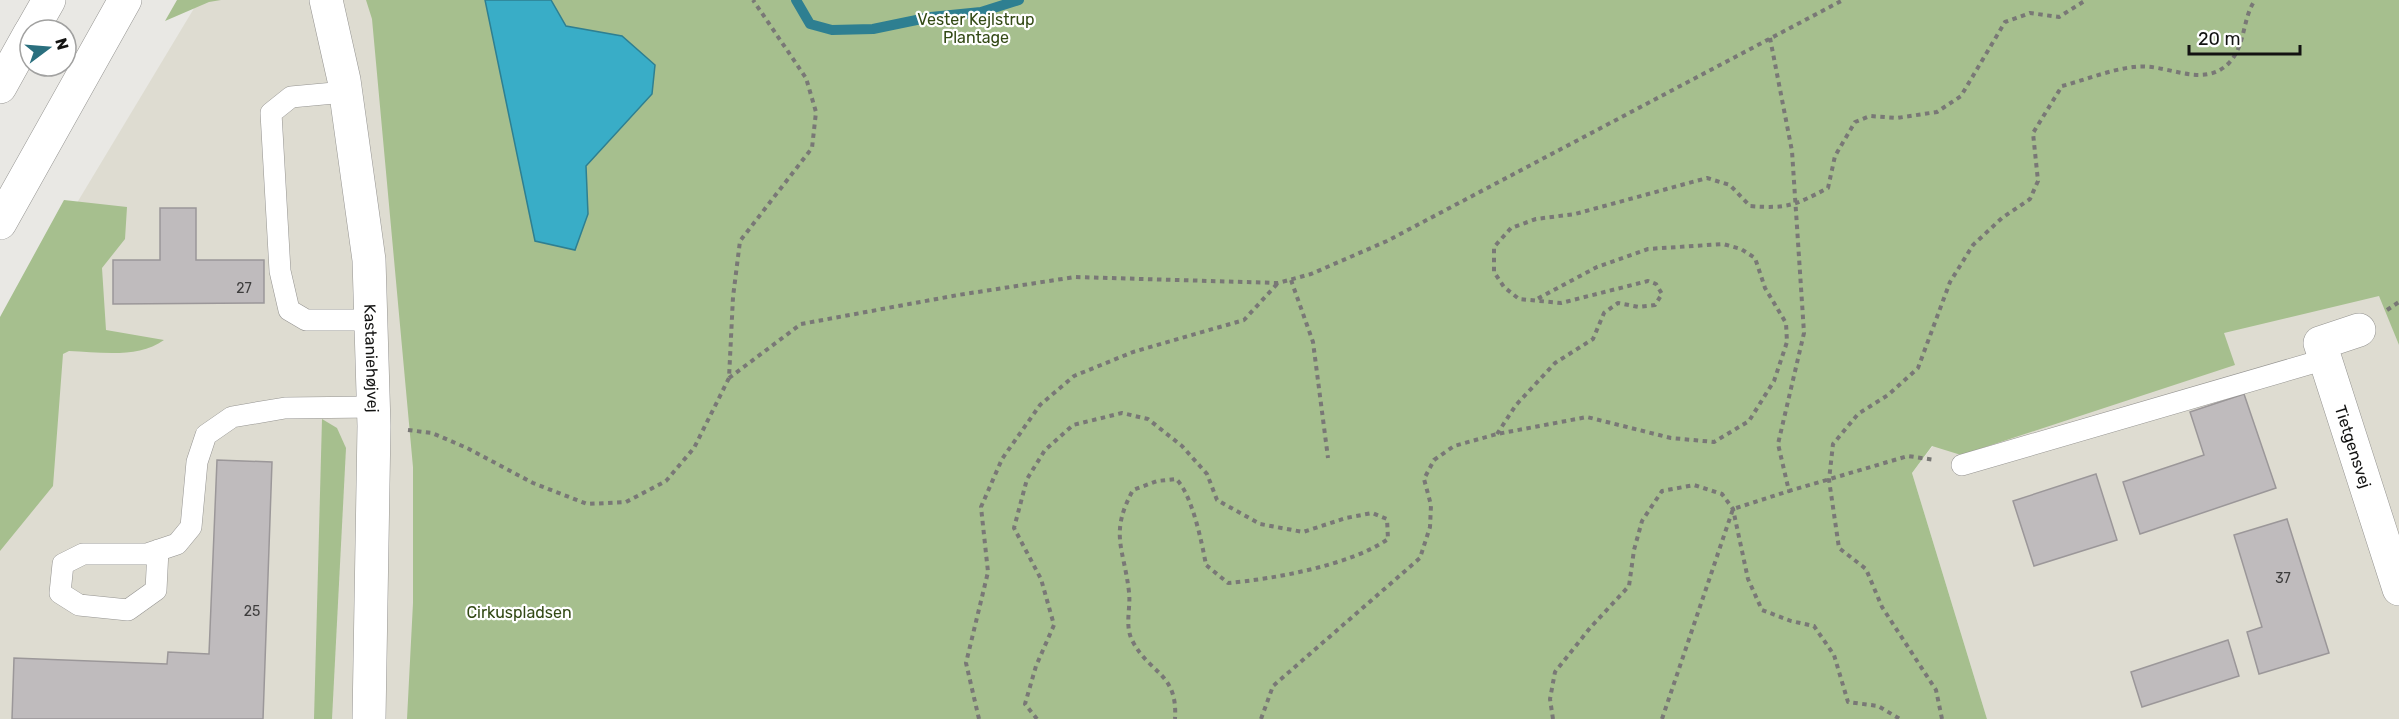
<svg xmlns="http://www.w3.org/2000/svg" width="2399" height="719" font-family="Rubik,sans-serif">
<rect width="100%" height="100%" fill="#e9e8e4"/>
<g fill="#dedcd1">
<path d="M199,0h174l56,445 -15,274h-414v-339l45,-124z"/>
<path d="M2360,243l39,102v374h-412l-75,-246 111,-144z"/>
</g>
<g fill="#a6bf8e">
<path d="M177,0h44l-12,2 -44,19z"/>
<path d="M366,0h2033v345l-20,-49 -155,37 11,32 -274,90 -29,-9 -20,27 75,246h-1580l6,-116v-136l-41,-448z"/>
<path d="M64,200l63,7 -2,32 -23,29 4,62 58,10c-26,19 -65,12 -95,11l-6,3 -10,132 -53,65v-234z"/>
<path d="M322,419l15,9 9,20 -14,271h-18z"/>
</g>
<path fill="#39adc7" stroke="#2e7f91" stroke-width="1.5" d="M485,0h66l15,26 56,10 33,29 -3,29 -66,72 2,48 -13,36 -40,-9z"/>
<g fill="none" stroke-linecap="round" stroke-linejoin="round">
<path stroke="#2e7f91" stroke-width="10" d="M796,0l14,24 22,6 41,-1 58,-12 50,-5 38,-12"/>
</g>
<g fill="#bfbbbd" stroke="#9b9799" stroke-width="1.5">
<path d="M160,208h36v52h68v43l-151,1v-44h47z"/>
<path d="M2244,394l32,94 -136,46 -17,-52 81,-27 -14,-43z"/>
<path d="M217,460l55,2 -9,257h-251l2,-61 153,6 1,-12 41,2z"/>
<path d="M2096,474l21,66 -83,26 -21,-65z"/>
<path d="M2287,519l42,134 -70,21 -12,-42 15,-5 -28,-92z"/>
<path d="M2228,640l11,36 -97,31 -11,-35z"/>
</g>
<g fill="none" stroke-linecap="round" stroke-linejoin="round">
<g stroke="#959491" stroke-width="22">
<g id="lane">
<path d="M345,92l-54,5 -20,16 9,158 9,39 17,10h64"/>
<path d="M1962,465l364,-106"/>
<path d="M158,550l-2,40 -28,20 -49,-5 -19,-12 3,-29 20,-10h64l30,-10 14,-17 6,-65 9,-27 26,-18 53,-9 88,-1"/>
</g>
</g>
<g stroke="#959491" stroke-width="34">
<g id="street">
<path id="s1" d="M326,0l18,80 25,180 5,166 -5,293"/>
<path id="s2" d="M2359,330l-39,13 79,246"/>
</g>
</g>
<g stroke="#959491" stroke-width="34">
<g id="highway">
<path d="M32,30l17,-30"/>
<path d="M0,87l30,-54"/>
<path d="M0,223l125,-223"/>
</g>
</g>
<g stroke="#797876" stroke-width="4" stroke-dasharray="4.5 4.5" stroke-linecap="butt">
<path d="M1770,38l22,113 12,182 -26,111 11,47 119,-35 27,4"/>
<path d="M1291,280l22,62 15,116"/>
<path d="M2387,310l12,-8"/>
<path d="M729,378l72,-54 157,-29 117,-18 203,6 33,-9 76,-33 456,-241"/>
<path d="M408,430l24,3 35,15 66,35 54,21 39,-2 40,-21 28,-33 35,-70 4,-81 7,-56 72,-93 4,-36 -10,-34 -53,-78"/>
<path d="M1497,434l19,-29 39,-42 38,-24 11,-26 14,-10 21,4 16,-2 7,-11 -6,-10 -8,-3 -87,22 -42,-4 -15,-12 -10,-15v-25l17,-19 25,-9 39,-5 132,-36 23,7 20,21c38,3 45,-1 78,-18l7,-32 20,-34 15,-6 27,2 40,-6 24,-16 44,-74 25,-9 29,4 27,-17"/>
<path d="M979,719l-13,-56 22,-91 -7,-65 21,-48 38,-54 34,-29 59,-24 111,-32 34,-37"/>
<path d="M1037,719l-12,-15 11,-38 18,-41 -13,-46 -27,-51 13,-49 18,-29 28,-25 49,-12 26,6 34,27 25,28 10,26 43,24 43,8 43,-14 26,-5 15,6 1,20c-37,26 -114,40 -160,44l-22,-18c-4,-22 -14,-71 -30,-86l-19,2 -24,9c-24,44 -9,58 -4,102 2,17 -5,34 4,50 17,32 45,31 42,77"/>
<path d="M1261,719l12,-33 147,-128 10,-31 1,-22 -7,-26 10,-19 20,-14 43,-12 90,-17 84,21 43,4 35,-21 25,-40 13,-39 -1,-19 -21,-35 -10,-30 -14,-9 -18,-5 -75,5 -51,18 -60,32"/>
<path d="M1553,719l-3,-20 5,-27 35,-44 39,-42 5,-36 8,-29 20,-30 32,-6 28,9 11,15 15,70 14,31 29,11 23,5 20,29 14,47 30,4 22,13"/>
<path d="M1662,719l71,-210 56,-18"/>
<path d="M1942,719l-6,-29 -54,-83 -16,-38 -27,-21 -10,-68 4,-36 25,-30 30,-19 30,-27 32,-86 23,-37 29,-27 28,-19 8,-18 -5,-48 29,-47c23,-6 47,-16 71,-19 33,-5 69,23 96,-4 17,-18 13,-44 26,-63"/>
</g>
<use href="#lane" stroke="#fff" stroke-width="21"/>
<use href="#street" stroke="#fff" stroke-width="33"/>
<use href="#highway" stroke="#fff" stroke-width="33"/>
</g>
<g text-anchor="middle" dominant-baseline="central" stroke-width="4.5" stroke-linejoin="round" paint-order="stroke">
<g font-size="14" fill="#3e3d3d">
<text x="244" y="288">27</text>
<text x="2283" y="578">37</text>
<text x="252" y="611">25</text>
</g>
<g font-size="16" fill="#334a15" stroke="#fff">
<text x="976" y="19">Vester Kejlstrup<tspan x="976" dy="18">Plantage</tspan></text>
<text x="519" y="612">Cirkuspladsen</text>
</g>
<g font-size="16" fill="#131312" stroke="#fff">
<text stroke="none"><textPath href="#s1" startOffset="362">Kastaniehøjvej</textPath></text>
<text stroke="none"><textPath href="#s2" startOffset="150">Tietgensvej</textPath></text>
</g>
</g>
<g transform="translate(48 48) rotate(74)"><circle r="28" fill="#ffffff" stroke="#a1a1a0" stroke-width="1.5"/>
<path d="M0-4.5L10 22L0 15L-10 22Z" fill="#2a6f7e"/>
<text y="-9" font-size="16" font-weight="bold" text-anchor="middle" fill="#131312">N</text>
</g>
<path d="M2189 45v9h111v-9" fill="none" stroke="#131312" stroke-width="3"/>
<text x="2198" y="45" font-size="18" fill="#131312" stroke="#ffffff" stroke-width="4.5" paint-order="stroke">20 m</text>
</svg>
